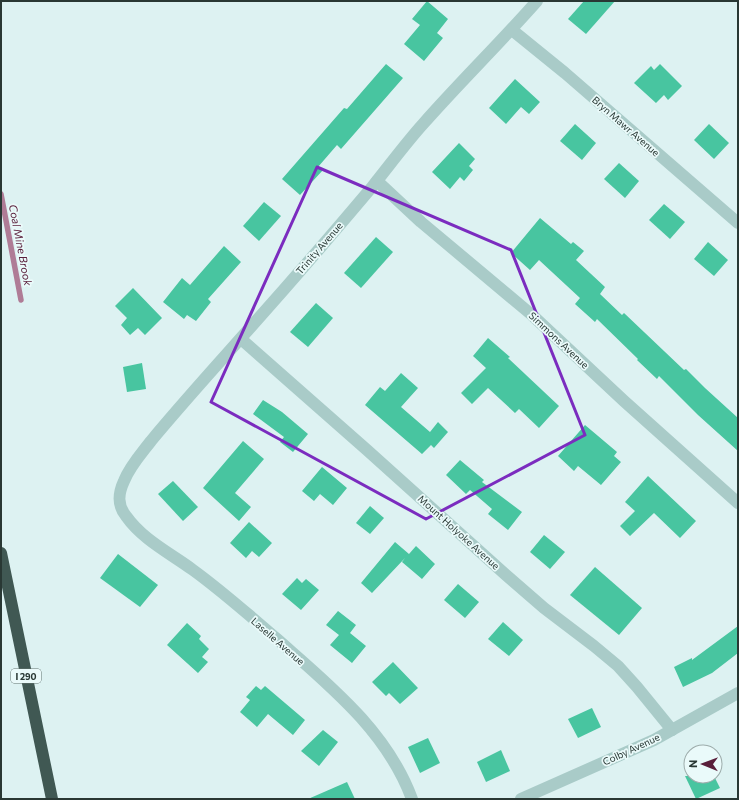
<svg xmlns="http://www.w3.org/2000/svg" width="739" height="800" font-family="Commissioner,sans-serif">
<rect width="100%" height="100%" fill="#ddf2f2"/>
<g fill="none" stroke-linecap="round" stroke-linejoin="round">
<path stroke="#af7c96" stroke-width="5.5" d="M1,194l20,106"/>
</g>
<g fill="#48c5a0">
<path d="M427,1l21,18 -11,14 6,5 -19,23 -20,-17 16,-19 -8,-6z"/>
<path d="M584,1h31l-29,33 -18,-15z"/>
<path d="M386,64l17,14 -62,71 -4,-4 -19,22 5,3 -23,25 -18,-16 62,-71 3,1z"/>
<path d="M660,64l22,22 -14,14 -4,-5 -8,8 -22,-20 17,-17 3,4z"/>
<path d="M515,79l25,23 -11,12 -8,-7 -15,17 -17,-16z"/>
<path d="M575,124l21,19 -14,17 -22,-19z"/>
<path d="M709,124l20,19 -15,16 -20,-19z"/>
<path d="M459,143l16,16 -6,7 4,4 -9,11 -4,-4 -10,12 -18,-17z"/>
<path d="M619,163l20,18 -14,17 -21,-19z"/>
<path d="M264,202l17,14 -22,25 -16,-15z"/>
<path d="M664,204l21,18 -15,17 -21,-19z"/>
<path d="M540,218l31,26 2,-2 11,9 -8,9 29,27 -5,7 22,21 2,-2 60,57 2,-1 19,19 33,30v33l-40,-36 -39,-39 -2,3 -20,-19 1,-1 -41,-40 -2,3 -20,-18 5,-6 -41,-38 -9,10 -19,-17z"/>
<path d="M376,237l17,15 -32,36 -17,-15z"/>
<path d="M708,242l20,18 -14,16 -20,-17z"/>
<path d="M224,246l17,16 -33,37 3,3 -15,19 -9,-6 -3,4 -21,-17 19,-24 8,7z"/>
<path d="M133,288l29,30 -17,17 -7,-7 -8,7 -9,-10 6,-7 -12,-12z"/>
<path d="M316,303l17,15 -25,29 -18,-15z"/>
<path d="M488,338l22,19 -2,1 51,48 -20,22 -20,-19 -4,4 -27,-25 -16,16 -11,-11 25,-25 -13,-12z"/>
<path d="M142,363l4,26 -19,3 -4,-25z"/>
<path d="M401,373l17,15 -17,19 29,25 8,-10 10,10 -14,16 -3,-3 -9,9 -57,-49 15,-18 5,4z"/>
<path d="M263,400l19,12 26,22 -15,18 -13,-10 4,-5 -31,-23z"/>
<path d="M585,425l32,27 -3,4 7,6 -20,23 -23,-19 -4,5 -16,-15z"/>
<path d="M243,441l21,18 -29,34 16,14 -12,14 -36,-33z"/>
<path d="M460,460l24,20 -2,2 40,30 -14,18 -20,-16 4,-5 -22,-19 -4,4 -20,-19z"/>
<path d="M322,467l25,21 -14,17 -13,-11 -6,7 -12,-10z"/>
<path d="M648,476l48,45 -16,17 -26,-25 -24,23 -10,-10 15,-15 -10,-9z"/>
<path d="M173,481l25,26 -15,14 -25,-27z"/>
<path d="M370,506l14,12 -14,16 -14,-11z"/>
<path d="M249,522l23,21 -13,14 -7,-6 -6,7 -16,-15z"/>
<path d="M544,535l21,17 -15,17 -20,-17z"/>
<path d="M395,542l14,12 7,-8 19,18 -13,15 -20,-17 3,-4 -33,35 -11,-10z"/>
<path d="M118,554l40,31 -18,22 -40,-29z"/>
<path d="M595,567l47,41 -23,27 -49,-40z"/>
<path d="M297,578l5,5 4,-4 13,11 -18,20 -19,-16z"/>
<path d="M458,584l21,18 -14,16 -21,-18z"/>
<path d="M338,611l18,14 -6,8 16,13 -14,17 -22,-18 9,-10 -13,-10z"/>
<path d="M503,622l20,18 -14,16 -21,-17z"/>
<path d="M187,623l14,13 -2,3 10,10 -7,8 6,5 -10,11 -31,-28z"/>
<path d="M738,626v27l-26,20 -29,14 -9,-20 18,-9v2z"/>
<path d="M393,662l25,26 -18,16 -11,-11 -3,3 -14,-14z"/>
<path d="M256,686l5,4 4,-4 40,34 -12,15 -25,-21 -11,13 -17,-15 10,-12 -4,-3z"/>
<path d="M592,708l9,19 -23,11 -10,-19z"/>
<path d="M323,730l15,12 -19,24 -18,-15z"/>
<path d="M428,738l12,25 -20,10 -12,-26z"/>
<path d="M501,750l9,21 -24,11 -9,-20z"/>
<path d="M685,776h29l6,12 -24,11z"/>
<path d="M347,782l8,17h-47z"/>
</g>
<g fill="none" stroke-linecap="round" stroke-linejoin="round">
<g stroke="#a9cbc8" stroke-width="12">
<path d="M512,30l53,43 173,150"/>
<path d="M377,181l44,41 111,93 92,86 114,102"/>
<path d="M241,339l126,111 139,125 38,33 50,38 24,20 19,21 35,43"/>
<path d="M412,799c-25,-68 -83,-114 -135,-160 -27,-23 -55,-48 -84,-69 -23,-17 -50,-30 -67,-54 -9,-11 -8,-22 -2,-35 6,-15 17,-27 27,-40 29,-35 59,-68 89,-102 45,-50 89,-101 132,-152 17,-21 33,-43 51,-63 37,-42 77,-81 114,-123"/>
<path d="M521,799l133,-59 84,-47"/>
</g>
<path stroke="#405853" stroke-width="12" d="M1,553l51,246"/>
</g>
<path fill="none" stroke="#7b2cbf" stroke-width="3" stroke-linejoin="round" d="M317,167l194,83 74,185 -159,84 -215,-117z"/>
<g text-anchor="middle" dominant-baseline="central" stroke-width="3.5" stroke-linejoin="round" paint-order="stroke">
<rect fill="#eafafa" stroke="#63726f" stroke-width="1" x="11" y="669" width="30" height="14" rx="3"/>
<g font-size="9" font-weight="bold" fill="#293834">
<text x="26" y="676">I 290</text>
</g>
<g font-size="10" fill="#293834" stroke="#eafafa">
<text transform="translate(626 126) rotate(41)">Bryn Mawr Avenue</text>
<text transform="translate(319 248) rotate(-49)">Trinity Avenue</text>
<text transform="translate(559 340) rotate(43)">Simmons Avenue</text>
<text transform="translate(459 532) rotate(42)">Mount Holyoke Avenue</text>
<text transform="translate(278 641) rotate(41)">Laselle Avenue</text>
<text transform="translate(631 749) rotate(-25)">Colby Avenue</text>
</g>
<g font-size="11" font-style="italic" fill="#591e3a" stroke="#eafafa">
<text transform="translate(21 245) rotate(79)">Coal Mine Brook</text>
</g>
</g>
<rect width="739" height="800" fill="none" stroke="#293834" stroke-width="4"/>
<g transform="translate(703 764) rotate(271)"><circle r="19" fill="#eafafa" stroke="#9dacab"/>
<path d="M0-3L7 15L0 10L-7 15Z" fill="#591e3a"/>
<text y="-6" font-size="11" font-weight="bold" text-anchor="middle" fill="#293834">N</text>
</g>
</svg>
